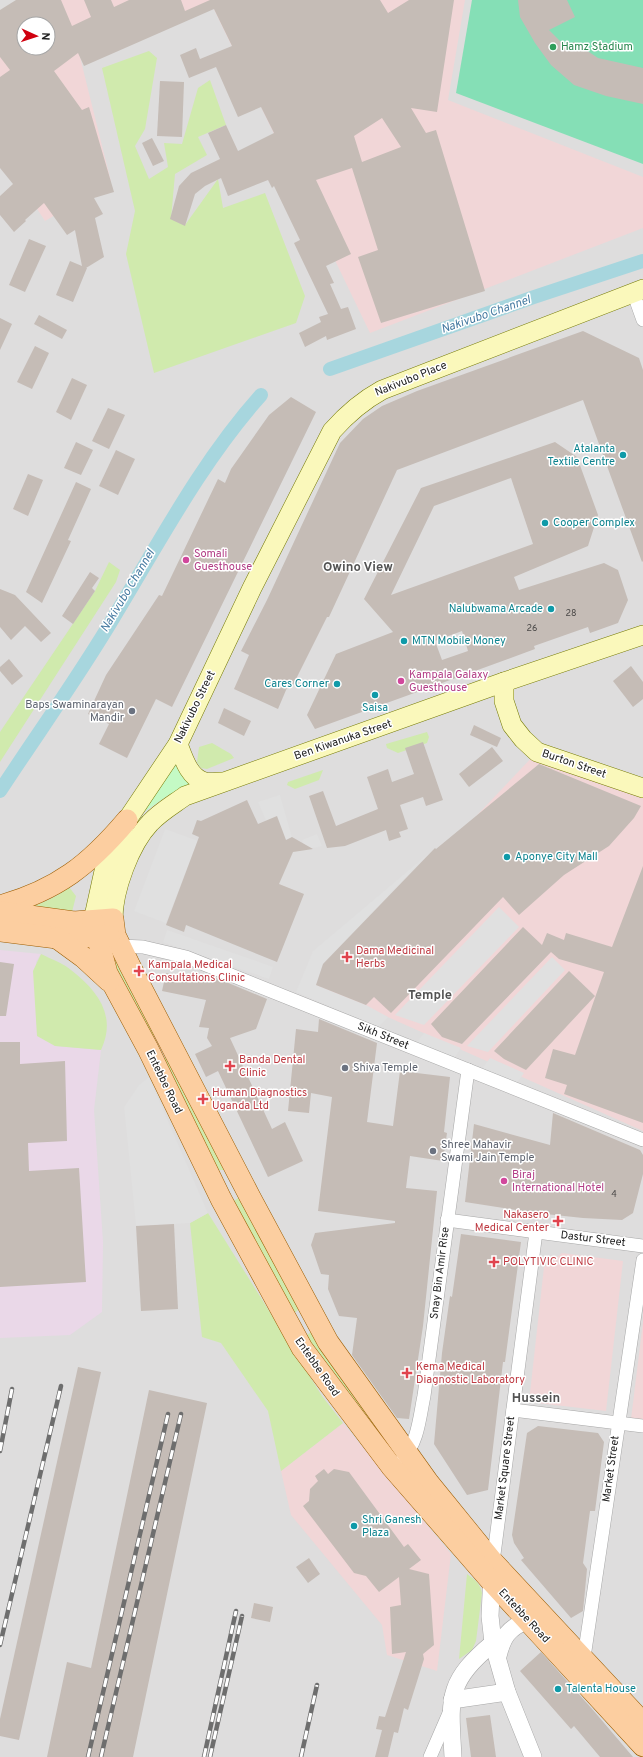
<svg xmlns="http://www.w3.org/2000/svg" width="643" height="1757" font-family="Overpass,sans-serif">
<rect width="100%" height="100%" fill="#f1ece7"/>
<path fill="#dedddd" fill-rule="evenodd" d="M0,0h643v1757h-643zM24,24h24v24h-24z"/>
<g fill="#f1d6d7" fill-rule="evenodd">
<path d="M34,0h431l-17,100 195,77v51l-273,105 -158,-328 -132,52 31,125 -66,39 -45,-69v-132zM24,24h24v24h-24z"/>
<path d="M537,752l106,36v343l-327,-146z"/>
<path d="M562,1253l61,8 -17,150 -77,-9 15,-135z"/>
<path d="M643,1322v99l-12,-2z"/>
<path d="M343,1423l108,131 -14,117 -50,-16 -5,-30 -91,-110 -10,-44z"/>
</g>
<path fill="#ead8e8" d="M0,950l41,4 -5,8 19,84 46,4 -7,60 9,132 -1,70 -32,23 -70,3z"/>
<g fill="#d0eaad">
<path d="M149,51l8,7 -12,71 -10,17 14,33 19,-12 -4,-24 18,1 16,-56 12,-8 16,45 -28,12 9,18 -32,19 -4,45 14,6 33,-46 5,29 42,-15 40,103 -9,27 -142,50 -28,-119 9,-43 -33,-143z"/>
<path d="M109,562l11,8 -4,12 -116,180v-30l95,-141z"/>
<path d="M427,732l2,5 -2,6 -29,10 -11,-5 -1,-4z"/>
<path d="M212,743l19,11 3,4 -27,11 -6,-1 -4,-6 2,-15z"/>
<path d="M323,770l-4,10 -24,9 -8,-4 1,-3z"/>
<path d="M69,887l7,9 -5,20 -48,-6c16,-6 33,-12 46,-23z"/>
<path d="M109,952l11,10 35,72 -2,2 -7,-2z"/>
<path d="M41,954c10,5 22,9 30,16 27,21 46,46 30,80l-46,-4 -18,-10 -4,-65z"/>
<path d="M169,1056l57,111 -2,3h-6l-58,-110z"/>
<path d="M238,1198l3,1 58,109 -3,4h-5l-57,-111z"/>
<path d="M208,1213l114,183 21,27 -62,48 -13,-60 -47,-68 -19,-6 -12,-114z"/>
<path d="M311,1332l74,102 -4,3 -73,-97 -1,-5z"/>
<path d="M467,1574c8,6 13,9 15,19l-6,48 -4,9 -13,9z"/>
</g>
<path fill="#c4fac5" d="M173,761l8,13 12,10 -26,12 -23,16z"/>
<path fill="#85dfb6" d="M472,0h171v164l-187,-71z"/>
<g fill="#e0e0e0">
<path d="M280,795l12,42 -6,3 -20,-19 -8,-19z"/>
<path d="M165,829l33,12 -32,82 -32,-12z"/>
<path d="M317,834l5,12 -17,4 -3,-10z"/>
<path d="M428,854l-105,110 -7,21 50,20 22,12 -9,10 -83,-35 17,-41z"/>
<path d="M499,907l20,20 -95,98 -29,-10z"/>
<path d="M167,930l106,37 -4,12 -106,-37z"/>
<path d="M552,957l13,13 -77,82 -21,-6z"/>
<path d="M424,1033l37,15 -7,11 -38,-16z"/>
<path d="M490,1058l34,15 -8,11 -34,-15z"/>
<path d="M149,1077l59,136 -18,10 -54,3 -12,-119 15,-22z"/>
</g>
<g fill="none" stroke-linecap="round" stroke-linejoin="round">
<g stroke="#a7d6de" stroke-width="14">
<path d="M330,369l204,-72 109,-36"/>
<path d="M0,791c38,-58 79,-115 114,-174 46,-76 88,-156 147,-222"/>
</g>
</g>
<g fill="#c5bcb6" fill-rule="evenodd">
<path d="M16,0h45l11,26 19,-9 -7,-17h27l3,7 15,-7h52l4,11 25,-11h170l8,13 21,-13h45l-17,112 -26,-4 15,25 10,-3 49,161 -104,32 -23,-66 20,-7 -26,-82 -36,12 35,74 -25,12 8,17 -4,1 11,25 7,-2 8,22 -29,11 -1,-4 -21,11 -6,-14 22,-11 -2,-5 9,-3 -34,-71 6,-3 -26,-54 -2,2 -4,-8 -40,16 -7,-18 -16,8 -10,8 -10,32 -15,-7 9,-33 12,-13 29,-14 -12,-26 18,-8 12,26 36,-18 -13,-26 -23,10 -22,-50 -27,11 -9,-23 16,-7 4,11 32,-13 -18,-37 -130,57 -6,-13 -24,18 28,39 7,-3 25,85 -20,6 9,16 -8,4 9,39 -18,11h1l-14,34 -17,-7 14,-34 12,5 -7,-36 -8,5 -23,-32 -19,17 1,1 -12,11 -14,-17v-19l13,-12 -13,-16v-91l10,-7 -10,-13v-47zM24,24h24v24h-24zM382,118l19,29 -39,15 -8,-26z"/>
<path d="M518,0h49l8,17 -26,13 18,18 7,-6 24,16 45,10v36l-37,-8 -32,-11 -23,-20 -16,-22 -15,-26z"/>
<path d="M160,81l24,1 -2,55 -25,-1z"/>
<path d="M152,138l12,23 -11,5 -11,-23z"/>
<path d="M29,239l17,7 -21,46 -16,-7z"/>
<path d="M39,315l28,15 -5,9 -28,-15z"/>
<path d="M0,318l12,6 -12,26z"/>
<path d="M583,331l56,27 4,12v191l-1,1 -59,-162 -186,70 -68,147h-2l-34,68 -4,-2 -11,26 -44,-20 15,-34 -8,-4 26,-51 73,-157 23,-24 19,-13 35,-15z"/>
<path d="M35,346l14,7 -17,36 -15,-7z"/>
<path d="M72,378l15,7 -16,35 -15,-8z"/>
<path d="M291,397l25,15 -144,295 -16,-8 -29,59 -28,-14 10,-20 -21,-10 18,-39 53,-80 3,1 56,-117 7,4 6,-14 38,-54z"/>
<path d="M108,408l17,7 -16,34 -17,-8z"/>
<path d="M76,442l17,8 -12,25 -17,-7z"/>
<path d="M555,442l22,15 21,58 -10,31 -74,31 5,13 85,-27 14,7 10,30 -10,23 -28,10 -2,-6 -54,19 1,3 -60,22 -160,58 -8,-14 29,-61 57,-22 -29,-33 57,-111zM511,478l22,66 -142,51 43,-89zM462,631l6,20 -26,9 -7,-19z"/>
<path d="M116,450l19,9 -17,36 -19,-9z"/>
<path d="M28,474l15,6 -15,36 -15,-7z"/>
<path d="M76,482l15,7 -23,51 3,1 -29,62 -16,-11z"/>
<path d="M90,572l9,6 -7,10 3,3 -22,33 -11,-8z"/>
<path d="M0,589l15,6 36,38 -10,9 -16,-16 -14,14 -11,-13z"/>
<path d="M9,659l14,17 -11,9 -12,-14v-4z"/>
<path d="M631,666l12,16v17l-10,8 -20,-26z"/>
<path d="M224,708l27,13 -7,15 -26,-13z"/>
<path d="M474,725l27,13 -4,9 -27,-12z"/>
<path d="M423,742l20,58 -17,6 -3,-9 -23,8 8,24 -9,3 2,5 -12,4 -3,-11 -41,16 -18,2 -18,-52 14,-5 13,35 42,-17 -11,-32 21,-8 4,13 22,-8 -9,-26z"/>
<path d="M492,747l11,14 -34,26 -10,-13z"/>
<path d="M539,764l102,42 -7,12 -25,28 -45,29 -45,40 -16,-18 -112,116 -17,-16 -8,8 -50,-20 7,-21 112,-116 1,1z"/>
<path d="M247,800l11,24 19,-8 9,24 6,-3 21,12 -20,3 -14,32 25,10 -27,68 -91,-37 -2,7 -18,-7 33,-88 -7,-3 5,-14 4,1z"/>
<path d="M643,866v257l-79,-29 3,-9 -22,-7 8,-29 22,6 29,-83 -45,-13 -8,-7 -89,92 -20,-7 -11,-13 92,-97 19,18 5,-12 17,7 2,-7 46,14z"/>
<path d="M0,962l14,2 -8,52h-6z"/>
<path d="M569,971l26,25 -69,74 -22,-11 -10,-8z"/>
<path d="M166,973l47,10 1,-6 53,22 -11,30 -26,9 42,91 13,-7 18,39 -35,16 -50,-106 -12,6 -11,-23 17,-8 -5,-8 2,-10 -10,-1 7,-27 -44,-9z"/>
<path d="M319,1019l58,24 -10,79 26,4 7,-55 50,6 -6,55 3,1 -4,28 -33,-5 -4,32 31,3 -14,135 -14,93 -12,-1 -45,-63 5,-37 -18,-2 -11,-27 1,-14 -8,-1 -10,-29 4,-12 80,-10v-2l-77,-10 14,-114 -21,-4 -2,20 -21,-2 8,-82 22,3z"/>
<path d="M0,1042h20v22l45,-3 2,80 -39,2 1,28 50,-3 7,114 -86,5z"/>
<path d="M553,1113l87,37 3,5v19l-10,39 -11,7 -39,-2 -47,-5 -71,-11 9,-78 76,21z"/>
<path d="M174,1224l4,85 -37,2 -5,-85z"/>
<path d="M461,1234l60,8 -16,120h-2l-15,128 -21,5 -33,-51 8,-91 8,-57 2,1z"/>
<path d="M78,1367l23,5 -82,368 -19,-4v-17z"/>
<path d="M149,1390l58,13 -74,354h-86l20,-95 24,6z"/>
<path d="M538,1426l60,7 6,9 -9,69h-5l-7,52 4,6 -4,42 -12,7 -50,-58 3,-2 -10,-15 -2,-8 15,-102z"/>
<path d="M324,1469l4,5 6,-5 15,3 55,75 4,-3 13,16 -12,9 20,5 5,71 -11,9 1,5 -16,51 -4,-2 -6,25 -4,-1 -6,25h-13l7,-27 -6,-1 3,-13 6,1 21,-65 -14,2 -2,-47 11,-2 -2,-28 -20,15 -13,-16 -12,-3 -51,-67 6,-5 1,-12 8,-8 -3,-5z"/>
<path d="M309,1558l11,16 -12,9 -12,-16z"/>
<path d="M254,1603l19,4 -3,15 -19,-4z"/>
<path d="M541,1652l52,58 40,47h-33l-26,-31 -3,3 -51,-58z"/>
<path d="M490,1715l6,42h-25l-5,-39z"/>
</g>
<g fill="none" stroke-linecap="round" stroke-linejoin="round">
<g stroke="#a7a7a7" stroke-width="14">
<g id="minor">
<path d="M633,292l10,28"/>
<path d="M120,946l23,1 43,10 457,183"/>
<path d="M447,1220l196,26"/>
<path d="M513,1410l130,16"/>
<path d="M403,1457c15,-13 17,-43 21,-61l44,-326"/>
<path d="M493,1562l43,-330"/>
<path d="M583,1664l60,-404"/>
<path d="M430,1757l20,-46"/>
</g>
</g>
<g stroke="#a7a7a7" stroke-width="18">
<g id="tertiary">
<path d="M492,1574l-2,42 3,27 14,49 26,65"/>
<path d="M498,1656c5,-20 10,-27 29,-36"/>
<path d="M452,1700l55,-8"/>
<path d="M453,1757c-3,-58 -8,-74 40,-114"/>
</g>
</g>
<g stroke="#757a05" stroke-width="20">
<g id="secondary">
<path d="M504,682v19l8,24 11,14 14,13 106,36"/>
<path d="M178,744c5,13 11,34 27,38 5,1 11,0 16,0"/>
<path d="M113,919c0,-29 17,-75 37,-96 10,-11 24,-19 35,-27l319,-114 139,-47"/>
<path d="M93,921l11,-50 23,-51 51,-76 74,-156 80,-157c15,-17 30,-30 50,-41l261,-101"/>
</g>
</g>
<g stroke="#9c5d00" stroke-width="22">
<g id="primary">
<path d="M0,906c57,-16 89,-41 127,-86"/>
<path d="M0,912l74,10 39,-3 2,16 15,31 120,231 78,145 100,140 65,80 150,161"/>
<path d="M93,921l14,52 41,76 73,150 81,149 89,118 101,116 151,164"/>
<path d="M0,931l57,7 52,-2"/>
<path d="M57,938l26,19 26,24"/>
</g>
</g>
<use href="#minor" stroke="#fff" stroke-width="13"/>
<use href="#tertiary" stroke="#fff" stroke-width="17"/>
<use href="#secondary" stroke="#faf8bb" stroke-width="19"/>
<use href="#primary" stroke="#fccea0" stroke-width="21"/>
<g stroke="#6e6e6e" stroke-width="4.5">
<g id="rail">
<path d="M0,1451l12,-62"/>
<path d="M0,1645l61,-259"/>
<path d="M88,1757l80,-343"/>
<path d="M101,1757l80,-343"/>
<path d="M204,1757l32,-146"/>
<path d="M210,1757l32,-141"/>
<path d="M301,1757l16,-72"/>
</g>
</g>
<use href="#rail" stroke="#fff" stroke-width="3" stroke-dasharray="9" stroke-linecap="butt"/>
</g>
<circle fill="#2e9e5b" stroke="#fff" stroke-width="1.5" cx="553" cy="47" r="4"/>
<g fill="#0f9aa8" stroke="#fff" stroke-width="1.5">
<circle cx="623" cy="455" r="4"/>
<circle cx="545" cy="523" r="4"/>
<circle cx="551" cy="609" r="4"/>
<circle cx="404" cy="641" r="4"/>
<circle cx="337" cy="684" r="4"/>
<circle cx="375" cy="695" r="4"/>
<circle cx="507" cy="857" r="4"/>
<circle cx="354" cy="1526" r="4"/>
<circle cx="558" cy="1689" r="4"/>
</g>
<g fill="#d1479c" stroke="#fff" stroke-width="1.5">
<circle cx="186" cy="560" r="4"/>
<circle cx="401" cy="681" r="4"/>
<circle cx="504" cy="1181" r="4"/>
</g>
<g fill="#6b7280" stroke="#fff" stroke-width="1.5">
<circle cx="132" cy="711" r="4"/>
<circle cx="345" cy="1068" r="4"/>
<circle cx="433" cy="1151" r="4"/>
</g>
<g fill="#e0444e" stroke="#fff" stroke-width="1.5">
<path d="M345 951h4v4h4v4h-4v4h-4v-4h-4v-4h4z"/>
<path d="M137 965h4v4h4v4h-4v4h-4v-4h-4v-4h4z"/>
<path d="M228 1060h4v4h4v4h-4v4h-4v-4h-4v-4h4z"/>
<path d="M201 1093h4v4h4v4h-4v4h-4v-4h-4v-4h4z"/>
<path d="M556 1215h4v4h4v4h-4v4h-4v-4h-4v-4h4z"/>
<path d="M492 1256h4v4h4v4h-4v4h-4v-4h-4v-4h4z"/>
<path d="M405 1367h4v4h4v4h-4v4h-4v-4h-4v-4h4z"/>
</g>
<g text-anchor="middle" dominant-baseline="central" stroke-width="3" stroke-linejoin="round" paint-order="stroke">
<g font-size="9" fill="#494746">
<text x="571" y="613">28</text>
<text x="532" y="628">26</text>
<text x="614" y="1194">4</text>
</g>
<g font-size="11" fill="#27864d" stroke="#fff" text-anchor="start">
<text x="561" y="47">Hamz Stadium</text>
</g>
<g font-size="11" fill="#202020" stroke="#fff">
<text transform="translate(411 379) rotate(-22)">Nakivubo Place</text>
<text transform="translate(195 707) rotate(-64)">Nakivubo Street</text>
<text transform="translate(343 740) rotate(-19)">Ben Kiwanuka Street</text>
<text transform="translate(574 764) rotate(19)">Burton Street</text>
<text transform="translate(383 1036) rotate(22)">Sikh Street</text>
<text transform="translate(164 1082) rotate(64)">Entebbe Road</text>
<text transform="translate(593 1239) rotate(7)">Dastur Street</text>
<text transform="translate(440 1273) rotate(-83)">Snay Bin Amir Rise</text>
<text transform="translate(317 1367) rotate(55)">Entebbe Road</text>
<text transform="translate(505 1468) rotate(-83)">Market Square Street</text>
<text transform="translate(611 1469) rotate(-82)">Market Street</text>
<text transform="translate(524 1616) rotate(47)">Entebbe Road</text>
</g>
<g font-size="11" fill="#0d838f" stroke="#fff" text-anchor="start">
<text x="615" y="449" text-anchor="end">Atalanta<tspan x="615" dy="13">Textile Centre</tspan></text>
<text x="553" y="523">Cooper Complex</text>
<text x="543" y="609" text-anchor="end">Nalubwama Arcade</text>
<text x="412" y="641">MTN Mobile Money</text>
<text x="329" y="684" text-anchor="end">Cares Corner</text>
<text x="375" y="708" text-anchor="middle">Saisa</text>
<text x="515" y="857">Aponye City Mall</text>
<text x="362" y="1520">Shri Ganesh<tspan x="362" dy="13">Plaza</tspan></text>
<text x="566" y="1689">Talenta House</text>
</g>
<g font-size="11" fill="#b23c85" stroke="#fff" text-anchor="start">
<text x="194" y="554">Somali<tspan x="194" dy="13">Guesthouse</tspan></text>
<text x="409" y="675">Kampala Galaxy<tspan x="409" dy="13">Guesthouse</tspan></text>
<text x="512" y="1175">Biraj<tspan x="512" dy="13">International Hotel</tspan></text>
</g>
<g font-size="11" fill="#5b616d" stroke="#fff" text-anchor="start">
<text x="124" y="705" text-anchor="end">Baps Swaminarayan<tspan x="124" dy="13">Mandir</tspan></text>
<text x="353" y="1068">Shiva Temple</text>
<text x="441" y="1145">Shree Mahavir<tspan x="441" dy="13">Swami Jain Temple</tspan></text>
</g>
<g font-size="11" fill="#be3a42" stroke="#fff" text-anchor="start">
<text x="356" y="951">Dama Medicinal<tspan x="356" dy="13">Herbs</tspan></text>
<text x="148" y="965">Kampala Medical<tspan x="148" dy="13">Consultations Clinic</tspan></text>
<text x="239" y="1060">Banda Dental<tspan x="239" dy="13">Clinic</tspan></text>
<text x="212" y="1093">Human Diagnostics<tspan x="212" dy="13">Uganda Ltd</tspan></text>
<text x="549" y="1215" text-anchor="end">Nakasero<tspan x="549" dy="13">Medical Center</tspan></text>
<text x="503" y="1262">POLYTIVIC CLINIC</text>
<text x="416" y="1367">Kema Medical<tspan x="416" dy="13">Diagnostic Laboratory</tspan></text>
</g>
<g font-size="12" font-style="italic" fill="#457aa1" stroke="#fff">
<text transform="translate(486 315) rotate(-19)">Nakivubo Channel</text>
<text transform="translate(128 591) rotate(-59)">Nakivubo Channel</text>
</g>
<g font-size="13" font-weight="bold" fill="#535353" stroke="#fff">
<text x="358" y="568">Owino View</text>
<text x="430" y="996">Temple</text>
<text x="536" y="1399">Hussein</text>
</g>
</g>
<g transform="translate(36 36) rotate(93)"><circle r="19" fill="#ffffff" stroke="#a6a6a6"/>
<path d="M0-3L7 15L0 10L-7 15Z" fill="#d0000f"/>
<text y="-6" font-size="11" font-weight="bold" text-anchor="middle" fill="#202020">N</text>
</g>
</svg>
